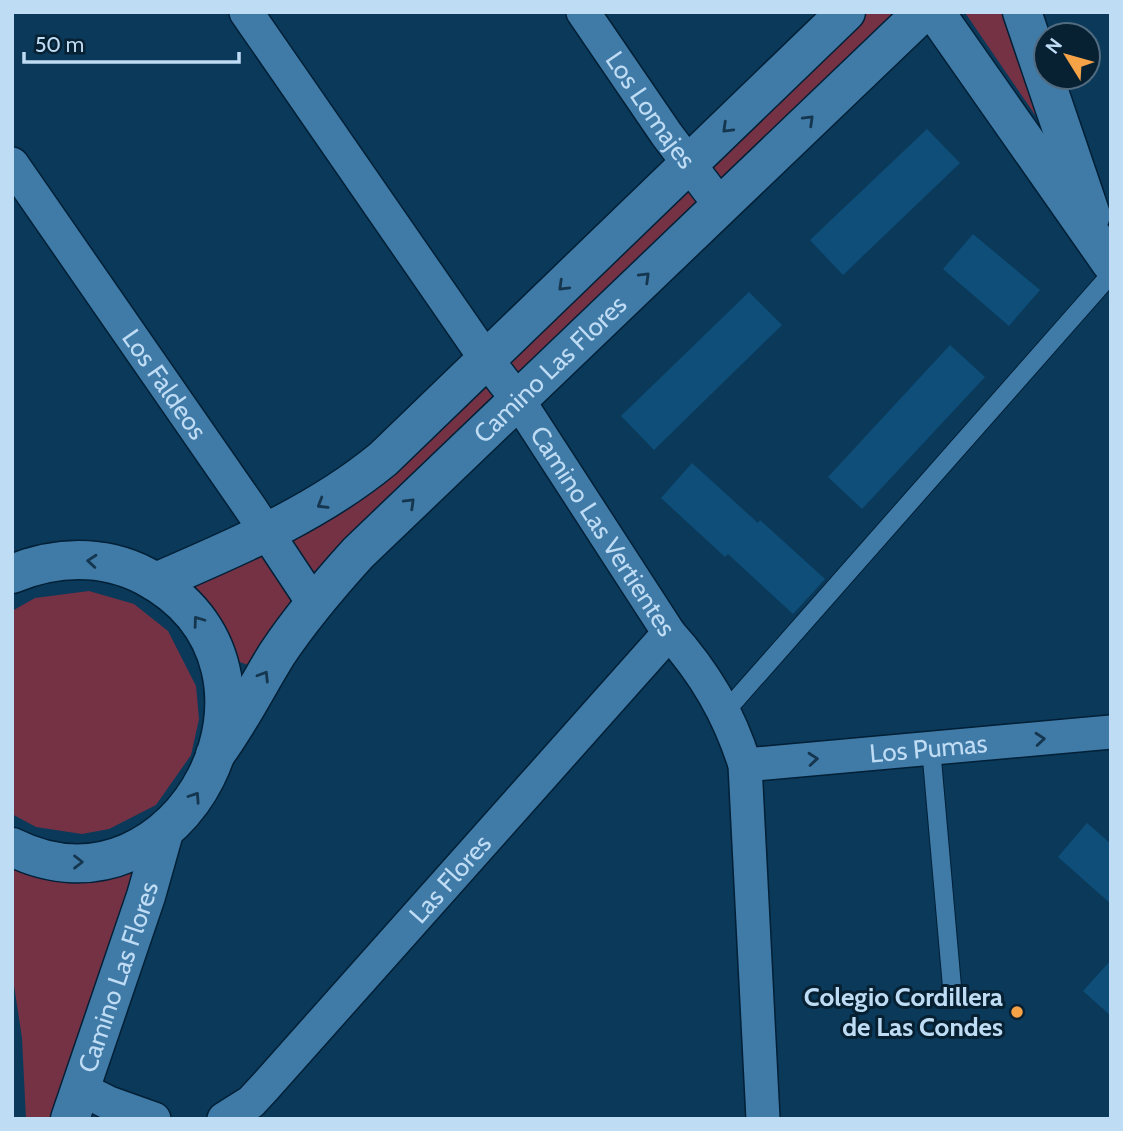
<svg xmlns="http://www.w3.org/2000/svg" width="1123" height="1131" font-family="Cabin,sans-serif">
<rect width="100%" height="100%" fill="#0a395a"/>
<g fill="#763245">
<path d="M869,12h40l-619,595 -42,58 -14,-5 -52,-82 207,-112z"/>
<path d="M968,12h38l38,116 -78,-114z"/>
<path d="M89,591l45,13 34,27 28,55 3,33 -8,36 -35,50 -47,24 -27,5 -46,-7 -24,-13v-203l23,-13z"/>
<path d="M12,865l39,16 84,-14 -40,154 -42,98h-27l-4,-81 -10,-66z"/>
</g>
<g fill="#0e4e79">
<path d="M927,129l33,34 -117,112 -33,-35z"/>
<path d="M973,234l67,56 -31,36 -66,-57z"/>
<path d="M749,292l33,33 -128,125 -33,-34z"/>
<path d="M950,345l35,32 -123,132 -34,-32z"/>
<path d="M692,463l66,60 2,-3 65,59 -32,35 -65,-60 -3,3 -64,-59z"/>
<path d="M1087,823l24,21v60l-53,-47z"/>
<path d="M1111,960v56l-28,-25z"/>
</g>
<g fill="none" stroke-linecap="round" stroke-linejoin="round">
<g stroke="#012036" stroke-width="20">
<g id="lane">
<path d="M725,712l386,-438"/>
<path d="M931,748l21,239"/>
</g>
</g>
<g stroke="#012036" stroke-width="36">
<g id="street">
<path id="s1" d="M246,12l240,347 32,41 151,233c36,40 60,81 76,132l18,354"/>
<path id="s2" d="M583,12l84,123 53,70"/>
<path id="s3" d="M12,164l239,345 63,95"/>
<path id="s4" d="M745,765l366,-33"/>
<path d="M81,1089l28,14 45,16"/>
<path id="s5" d="M224,1119l27,-17 13,-14 405,-455"/>
</g>
</g>
<g stroke="#012036" stroke-width="41">
<g id="secondary">
<path d="M935,12l176,251"/>
<path d="M1022,12l69,203"/>
<path d="M12,574c43,-18 91,-20 133,2 172,91 35,355 -133,271"/>
<path d="M156,582c80,-35 159,-67 227,-123l463,-447"/>
<path id="s6" d="M215,755c24,-32 41,-67 62,-101 24,-36 52,-69 81,-101l565,-541"/>
<path id="s7" d="M70,1119l76,-223 18,-64"/>
</g>
</g>
<use href="#lane" stroke="#407aa7" stroke-width="18"/>
<use href="#street" stroke="#407aa7" stroke-width="33"/>
<use href="#secondary" stroke="#407aa7" stroke-width="38"/>
</g>
<defs><path id="oneway-chevron" d="M-2-3.5L2.5 0L-2 3.5" fill="none" stroke-width="1.6" stroke-linecap="round" stroke-linejoin="round" transform="scale(1.75)"/></defs>
<g stroke="#15364f">
<use href="#oneway-chevron" transform="translate(809 120) rotate(-44)"/>
<use href="#oneway-chevron" transform="translate(727 128) rotate(136)"/>
<use href="#oneway-chevron" transform="translate(645 277) rotate(-44)"/>
<use href="#oneway-chevron" transform="translate(563 286) rotate(136)"/>
<use href="#oneway-chevron" transform="translate(410 503) rotate(-44)"/>
<use href="#oneway-chevron" transform="translate(322 504) rotate(149)"/>
<use href="#oneway-chevron" transform="translate(92 561) rotate(-175)"/>
<use href="#oneway-chevron" transform="translate(198 621) rotate(-126)"/>
<use href="#oneway-chevron" transform="translate(264 676) rotate(-58)"/>
<use href="#oneway-chevron" transform="translate(1040 739) rotate(-5)"/>
<use href="#oneway-chevron" transform="translate(813 759) rotate(-5)"/>
<use href="#oneway-chevron" transform="translate(195 797) rotate(-56)"/>
<use href="#oneway-chevron" transform="translate(78 862)"/>
</g>
<circle fill="#f6a247" stroke="#072032" stroke-width="2.5" cx="1017" cy="1012" r="7"/>
<g text-anchor="middle" dominant-baseline="central" stroke-width="6" stroke-linejoin="round" paint-order="stroke">
<g font-size="26" fill="#bfdcf5" stroke="#072032">
<text stroke="none"><textPath href="#s2" startOffset="119">Los Lomajes</textPath></text>
<text stroke="none"><textPath href="#s6" startOffset="514">Camino Las Flores</textPath></text>
<text stroke="none"><textPath href="#s3" startOffset="268">Los Faldeos</textPath></text>
<text stroke="none"><textPath href="#s1" startOffset="630">Camino Las Vertientes</textPath></text>
<text stroke="none"><textPath href="#s4" startOffset="184">Los Pumas</textPath></text>
<text stroke="none"><textPath href="#s5" startOffset="331">Las Flores</textPath></text>
<text stroke="none"><textPath href="#s7" startOffset="150">Camino Las Flores</textPath></text>
</g>
<g font-size="26" font-weight="bold" fill="#bfdcf5" stroke="#072032" text-anchor="end">
<text x="1003" y="997">Colegio Cordillera<tspan x="1003" dy="30">de Las Condes</tspan></text>
</g>
</g>
<rect width="1123" height="1131" fill="none" stroke="#bfdcf5" stroke-width="28"/>
<g transform="translate(1067 56) rotate(307)"><circle r="33" fill="#072032" stroke="#516b80" stroke-width="2"/>
<path d="M0-5L12 26L0 18L-12 26Z" fill="#f6a247"/>
<text y="-10" font-size="19" font-weight="bold" text-anchor="middle" fill="#bfdcf5">N</text>
</g>
<path d="M24 52v10h215v-10" fill="none" stroke="#bfdcf5" stroke-width="3.5"/>
<text x="35" y="52" font-size="21" fill="#bfdcf5" stroke="#072032" stroke-width="5" paint-order="stroke">50 m</text>
</svg>
